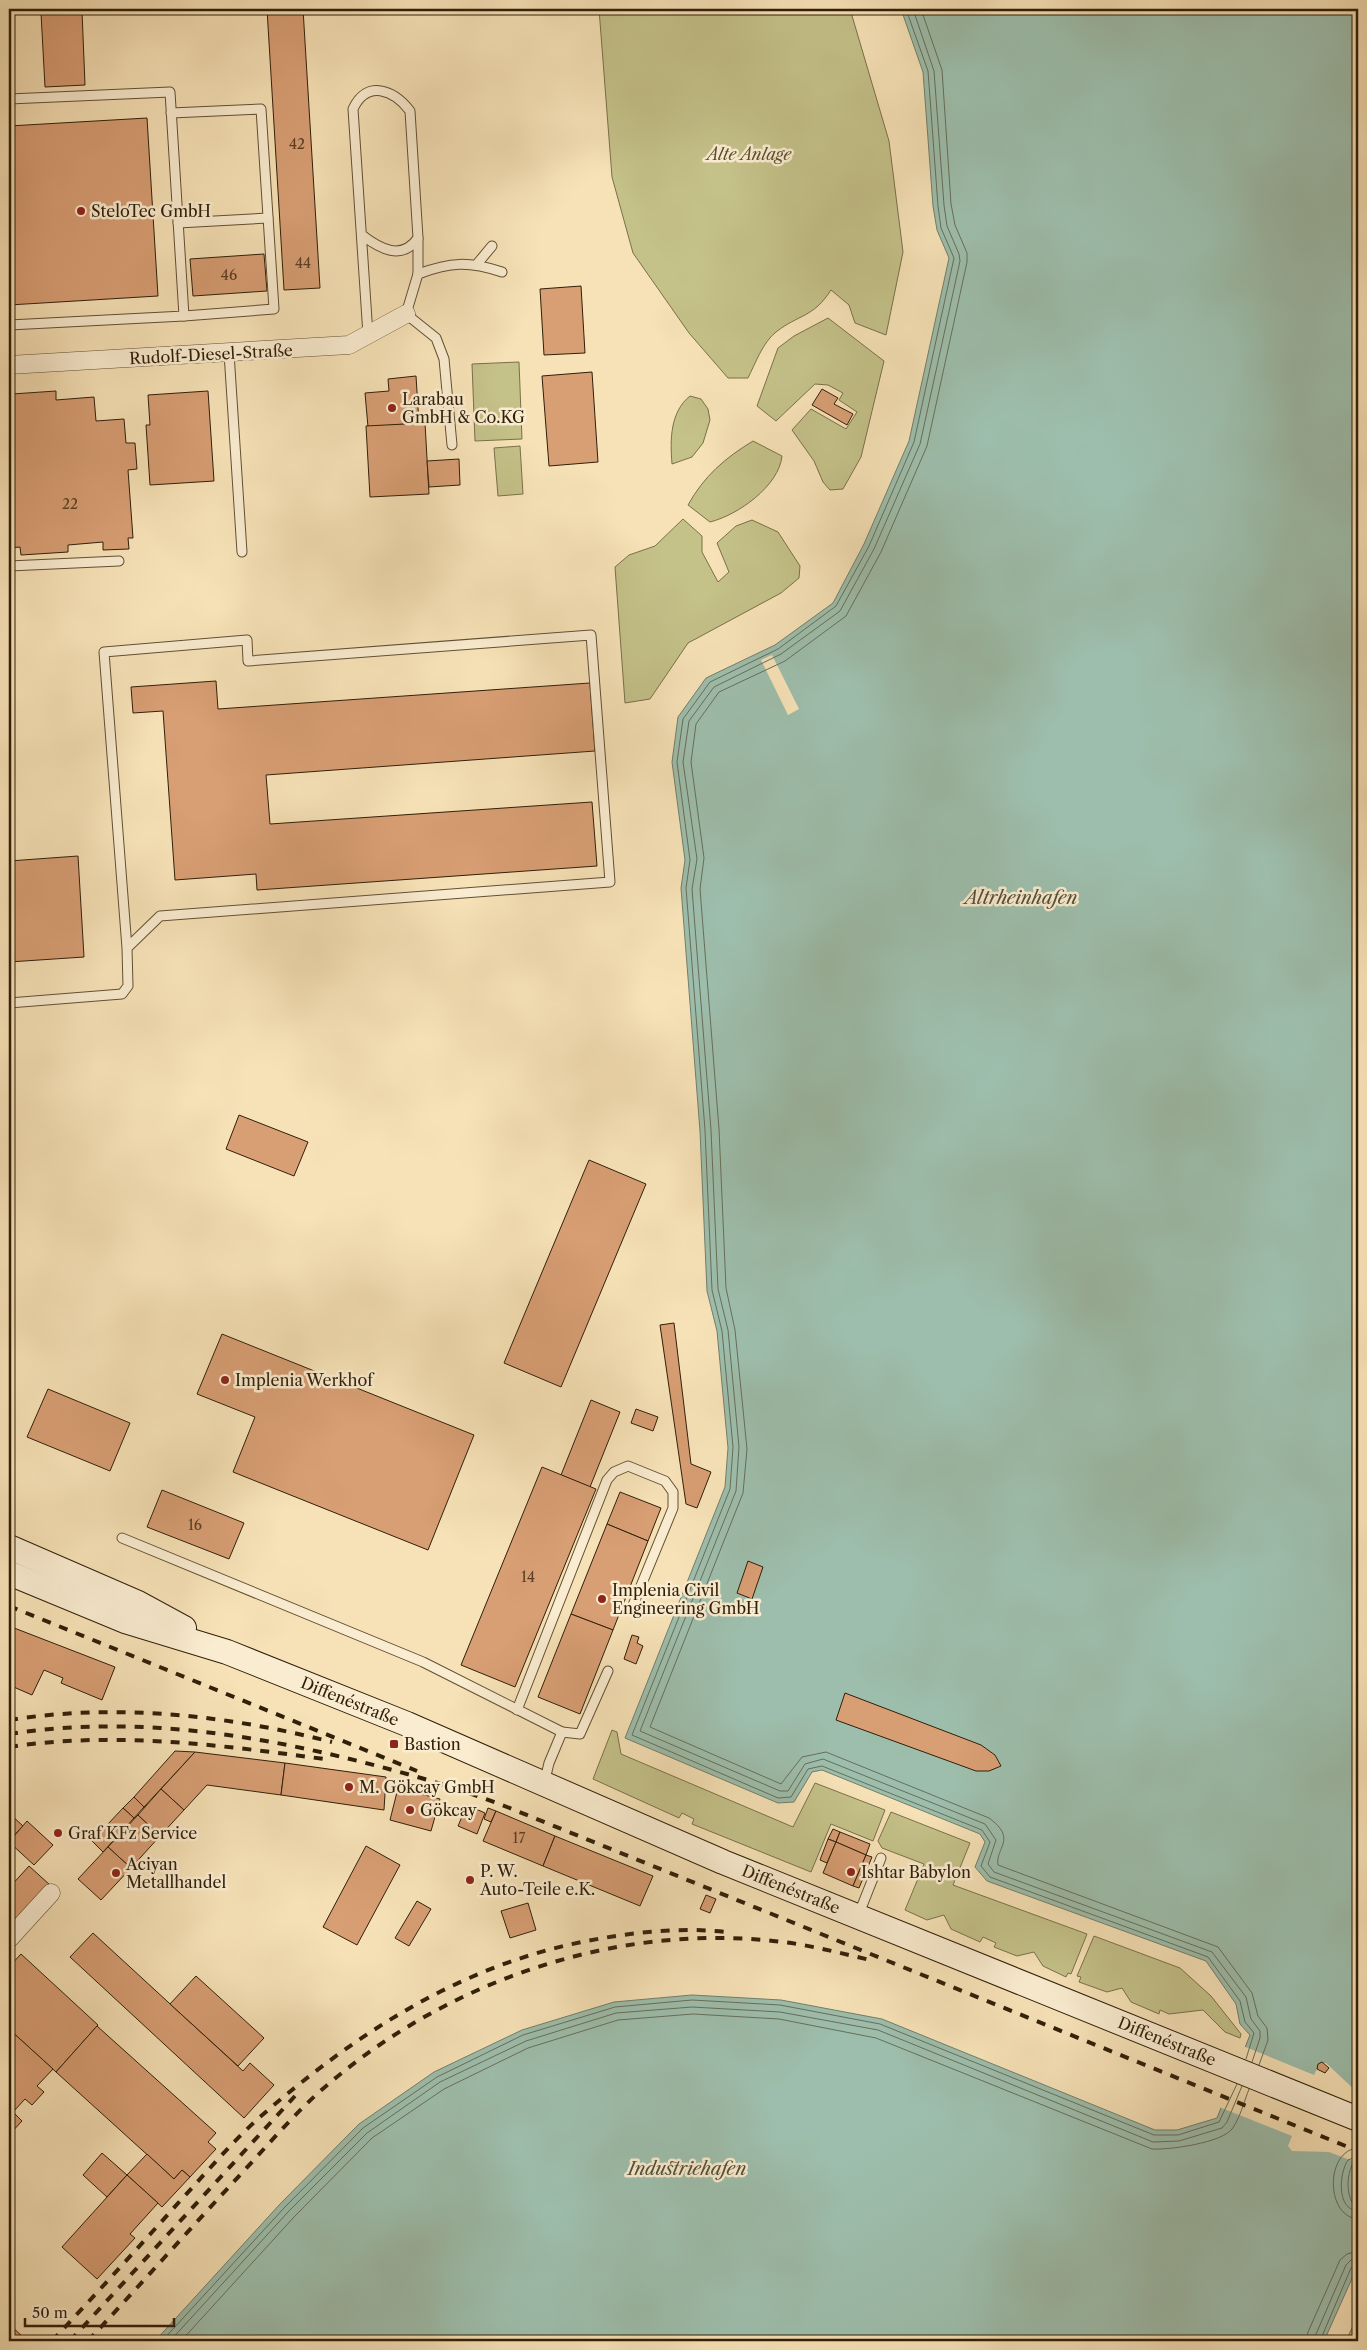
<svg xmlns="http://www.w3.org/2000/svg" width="1367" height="2350" font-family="'Libre Caslon Text',serif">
<rect width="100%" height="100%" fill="#f7e2b7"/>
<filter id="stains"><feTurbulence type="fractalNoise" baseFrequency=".004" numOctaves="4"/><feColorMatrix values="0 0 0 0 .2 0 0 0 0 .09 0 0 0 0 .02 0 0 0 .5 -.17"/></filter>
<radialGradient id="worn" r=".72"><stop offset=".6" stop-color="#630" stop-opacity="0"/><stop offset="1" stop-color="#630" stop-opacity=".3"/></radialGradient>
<g fill="#c4c189" stroke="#7a7049">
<path d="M599,9h251l39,132 14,111 -17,83 -31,-12 -6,-18 -18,-15c-18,28 -32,24 -55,42 -13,10 -21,32 -28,46h-20l-39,-45 -56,-80 -21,-76z"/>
<path d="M828,318l56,43 -23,96 -18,32 -13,1 -7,-8 -9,-21 -22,-31 19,-21 35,20 11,-17 -18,-12 4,-7 -15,-8 -13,-1 -39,37 -19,-15 21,-58 16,-12z"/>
<path d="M519,362l3,77 -47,2 -3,-77z"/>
<path d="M690,396l11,3 7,10 2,11 -7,23 -11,14 -20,7c-2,-24 -2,-52 18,-68z"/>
<path d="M753,441l29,15c-3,30 -44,59 -72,66l-22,-17c16,-29 37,-47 65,-64z"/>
<path d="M520,446l3,48 -25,2 -4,-48z"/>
<path d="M683,519l19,17v16l16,30 11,-10 -12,-29 19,-17 16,-6 26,12 22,34 -1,12 -18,15 -93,50 -38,56 -25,4 -10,-136 14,-12 26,-9z"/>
<path d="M612,1730l5,2 4,22 172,73 22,-44 70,27 -12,31 -42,-17 -20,48 -119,-48 2,-5 -12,-6 -3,5 -86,-39z"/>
<path d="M891,1812l79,31 -17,42 134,49 -16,40 -3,-1 -2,4 -23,-11 -9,-14 -17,4 -23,-9 2,-4 -13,-6 -3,5 -29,-13 -7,-14 -17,5 -22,-10 19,-46 -42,-16 -4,-7z"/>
<path d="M1094,1936l86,32 31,28 30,38 -1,4 -15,-6 -22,-22 -34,4 -9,-4 -1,4 -28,-12 -9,-14 -15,4 -28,-10 2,-5 -4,-1z"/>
<path d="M1358,2315v26h-12z"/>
</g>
<path fill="#9dbeac" stroke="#717e6b" d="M901,9h457v2153c-6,14 -7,27 0,42v61l-34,76h-1169l125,-137 79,-80 75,-52 88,-42 92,-28 78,-7 89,5 101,19 273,111h22l40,-12 33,-83 -10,-11 -4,-20 -30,-43 -219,-80 -12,-14 10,-25 -5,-8 -158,-64 -10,2 -18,30 -16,1 -153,-65 100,-251 3,-39 -11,-117 -10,-40 -7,-160 -19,-243 4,-28 -13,-98 6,-45 28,-39 69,-33 58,-42 31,-59 45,-103 40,-183 -12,-28 -4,-24 -10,-134z"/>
<g fill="#f7e2b7">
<path d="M772,655l27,54 -11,6 -27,-55z"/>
<path d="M1243,2046l71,29 6,-12h6l32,30v70l-29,-11 -37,-1 -4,-5 4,-10 -73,-29z"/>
</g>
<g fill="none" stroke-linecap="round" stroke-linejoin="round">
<g stroke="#666e5a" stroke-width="1">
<path d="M906,9l22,62 10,135 3,22 13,30 -40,184 -45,104 -33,60 -58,43 -68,33 -27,37 -6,43 13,98 -4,28 19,242 7,160 10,41 11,116 -3,42 -98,246 146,63 13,-1 17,-28 14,-3 160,64 8,12 -9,24 9,11 218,80 32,44 5,21 9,11 -8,26"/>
<path d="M913,9l21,62 10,134 3,21 12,28 1,7 -40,183 -46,105 -34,62 -59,43 -67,33 -25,34 -6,41 14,97 -5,30 19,241 7,159 10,41 11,117 -3,44 -96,240 140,60h8l17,-27 18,-5 162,65 11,16 -8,24 6,8 218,80 34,45 5,22 9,12v7l-8,24"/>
<path d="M921,9l21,61 9,134 4,21 12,28v9l-40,184 -46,106 -35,64 -61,45 -66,31 -23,32 -5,38 13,96 -4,31 19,240 7,159 9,42 12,119 -4,44 -93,234 131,57 21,-27 24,-5 163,66c29,21 6,30 9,47l220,82 34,46 6,23 9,12 1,12 -9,25"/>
<path d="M1358,2148c-33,2 -33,69 0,71"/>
<path d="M1358,2156l-10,4c-9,13 -12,50 10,51"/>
<path d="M1358,2162l-6,3c-5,11 -6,28 1,39l5,1"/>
<path d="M162,2341l122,-133 79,-80 74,-51 86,-42 92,-28 77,-7 88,5 100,19 274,111h24l41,-13 18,-38"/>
<path d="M170,2341l118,-129 79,-79 73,-51 86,-41 90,-28 76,-6 88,5 98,18 275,112 26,-1 43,-13 5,-6 15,-36"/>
<path d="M181,2341l113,-124 78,-79 72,-49 84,-41 90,-28 75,-6 86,5 97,19 276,111c17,1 69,-6 80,-20 8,-11 12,-27 17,-40"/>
<path d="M1306,2341l2,-9 32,-72 7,-6 11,-3"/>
<path d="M1313,2341l33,-76 5,-5 7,-2"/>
<path d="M1320,2341l31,-73 7,-3"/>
</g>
</g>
<g fill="#d89e74" stroke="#301f09">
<path d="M267,9h36l17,279 -36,2z"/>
<path d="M82,11l3,74 -40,2 -4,-74z"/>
<path d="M147,118l11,178 -149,9v-179z"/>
<path d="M264,254l3,37 -74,5 -3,-37z"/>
<path d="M581,286l4,67 -41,2 -4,-66z"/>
<path d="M592,372l6,90 -49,4 -7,-90z"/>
<path d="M416,376l3,47 -51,4 -3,-34 24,-2 -1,-12z"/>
<path d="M822,389l16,9 -4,6 19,10 -6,11 -35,-20z"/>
<path d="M56,391v9l38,-3 2,24 28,-2 2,24h9l2,26 -9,1 5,68h-5l1,11 -26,1v-8l-35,3v7l-47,3 -1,-8 -11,1v-145l4,-1 -1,-8z"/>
<path d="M208,391l6,90 -64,4 -4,-60h4l-2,-30z"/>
<path d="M425,423l4,71 -59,3 -4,-71z"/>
<path d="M459,459l1,26 -31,2 -2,-26z"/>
<path d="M216,681l2,28 372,-26 5,68 -329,24 4,49 322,-22 5,64 -340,24 -1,-16 -81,6 -12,-169 -30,2 -2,-26z"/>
<path d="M78,856l6,101 -75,5v-101z"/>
<path d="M239,1115l69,27 -14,34 -68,-27z"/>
<path d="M589,1160l57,24 -85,203 -57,-24z"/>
<path d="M674,1323l17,141 20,8 -14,36 -11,-4 -26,-179z"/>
<path d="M222,1334l252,101 -46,115 -195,-78 22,-55 -58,-23z"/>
<path d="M48,1389l82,34 -20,48 -83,-34z"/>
<path d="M591,1400l29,12 -30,75 -29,-12z"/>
<path d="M636,1409l22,8 -5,14 -22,-8z"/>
<path d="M542,1467l54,22 -81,198 -54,-22z"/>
<path d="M162,1490l82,33 -15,36 -82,-32z"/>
<path d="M620,1492l41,16 -13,33 -41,-17z"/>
<path d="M607,1524l41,17 -35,89 -42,-16z"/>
<path d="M748,1561l15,6 -11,32 -15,-6z"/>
<path d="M571,1614l42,16 -33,84 -42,-17z"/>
<path d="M9,1626l106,41 -13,33 -41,-17 2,-5 -19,-8 -12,25 -23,-10z"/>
<path d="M632,1635l7,2 -2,6 6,3 -7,18 -12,-5z"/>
<path d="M845,1693l136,52 14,10 6,11 -12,5h-13l-140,-51z"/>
<path d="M175,1751l20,1 -51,55 -10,-10z"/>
<path d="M195,1752l90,11 -4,32 -74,-10 -23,25 -23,-21z"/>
<path d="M285,1763l101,14 -2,33 -103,-15z"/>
<path d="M398,1788l42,11 -9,32 -41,-11z"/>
<path d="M161,1789l23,21 -24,26 -22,-21z"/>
<path d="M134,1797l10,10 -10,11 -11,-10z"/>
<path d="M467,1805l18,8 -8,21 -19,-8z"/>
<path d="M123,1808l11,10 -31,34 -11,-11z"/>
<path d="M488,1808l8,3 -5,11 -7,-3z"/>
<path d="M496,1811l59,25 -12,30 -60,-25z"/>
<path d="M9,1813l14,13 -14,15z"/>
<path d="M138,1815l22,21 -29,32 -23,-21z"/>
<path d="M27,1821l26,24 -19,20 -25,-23z"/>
<path d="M833,1829l7,3 -4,10 -8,-3z"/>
<path d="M840,1832l30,12 -4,11 -30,-13z"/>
<path d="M555,1836l98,40 -13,30 -97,-40z"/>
<path d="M828,1839l8,3 -9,21 -7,-3z"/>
<path d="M836,1842l30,13 -13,31 -30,-13z"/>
<path d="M366,1846l34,19 -43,80 -34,-18z"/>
<path d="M108,1847l23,21 -30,32 -23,-21z"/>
<path d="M866,1855l6,2 -13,31 -6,-2z"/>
<path d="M29,1866l21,19 -41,45v-42z"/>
<path d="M706,1895l10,4 -6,14 -10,-4z"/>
<path d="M417,1901l14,8 -22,37 -14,-8z"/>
<path d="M528,1903l8,27 -26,8 -9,-27z"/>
<path d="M93,1933l150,138 7,-8 24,22 -30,33 -174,-161z"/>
<path d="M21,1954l77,71 -42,47 -47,-43v-62z"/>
<path d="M196,1976l68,62 -26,28 -68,-62z"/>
<path d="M97,2026l119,107 -8,9 8,7 -26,28 -8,-7 -8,9 -118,-107z"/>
<path d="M9,2029l44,40 -16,17 7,6 -12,13 -7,-6 -12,13 9,9 -13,14z"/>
<path d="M1322,2062l7,6 -4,5 -8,-4 1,-5z"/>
<path d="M102,2153l25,22 -20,22 -24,-22z"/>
<path d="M147,2154l27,25 8,-9 8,7 -28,30 -35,-32z"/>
<path d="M127,2175l31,28 -28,31 5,4 -38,41 -35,-32z"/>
<path d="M9,2324l14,13 -4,4h-10z"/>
</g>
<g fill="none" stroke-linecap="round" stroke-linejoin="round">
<g stroke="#625034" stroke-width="11">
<g id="service">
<path d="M9,99l161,-7 14,224 -175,9"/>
<path d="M171,113l90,-4 13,200 -90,7"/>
<path d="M178,223l90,-5"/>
<path d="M362,235c18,14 40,26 56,3l-8,-127c-16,-21 -43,-32 -57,-2l15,226"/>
<path d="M418,238v36l-12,40 30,24 8,21 8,86"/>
<path d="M477,264l15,-18"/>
<path d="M418,274c33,-12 50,-13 84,-2"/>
<path d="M229,353l13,199"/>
<path d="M9,566l110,-5"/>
<path d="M9,1003l113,-9 6,-8 -1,-38 33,-32 450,-34 -19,-247 -343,26 -1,-21 -143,12 23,296"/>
<path d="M122,1538l301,124 139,70"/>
<path d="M517,1710l90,-230 7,-8 14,-6 37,15 8,11v16l-42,102"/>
<path d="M544,1784l5,-21 13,-31 18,2 28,-63"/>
<path d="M858,1916l23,-58"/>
</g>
</g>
<g stroke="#625034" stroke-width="19">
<g id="minor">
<path d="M9,365l340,-20 57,-31"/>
<path d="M9,1939l42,-46"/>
</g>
</g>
<g stroke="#301f09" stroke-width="26">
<g id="secondary">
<path d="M9,1547l129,56 46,25"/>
<path d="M9,1573l116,48 102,31 180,72 316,138 635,257"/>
</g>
</g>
<use href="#service" stroke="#faecd0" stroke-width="9"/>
<use href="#minor" stroke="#faecd0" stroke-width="18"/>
<use href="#secondary" stroke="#faecd0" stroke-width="24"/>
<g stroke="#301f09" stroke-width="4" stroke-dasharray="9 9" stroke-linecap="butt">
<path d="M9,1606l408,165"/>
<path d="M9,1720c108,-17 217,-5 323,22"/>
<path d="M9,1734c118,-18 234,-2 349,27 51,13 101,27 149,46l851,344"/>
<path d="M9,1747c105,-16 211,-2 315,12"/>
<path d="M52,2341c43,-46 86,-93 128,-140 26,-28 51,-58 80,-84 95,-83 201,-152 327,-176 46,-9 93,-14 140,-9"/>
<path d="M70,2341l225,-245"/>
<path d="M88,2341c51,-55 101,-111 152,-166 30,-32 58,-66 92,-94 120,-101 284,-157 441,-140 34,3 67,12 101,20"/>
</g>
</g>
<g fill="#8f2418" stroke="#faecd0" stroke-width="2">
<circle cx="81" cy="211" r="5"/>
<circle cx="392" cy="408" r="5"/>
<circle cx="225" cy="1380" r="5"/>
<circle cx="602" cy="1599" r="5"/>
<rect x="389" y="1739" width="10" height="10" rx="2.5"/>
<circle cx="349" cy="1787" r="5"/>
<circle cx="410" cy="1810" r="5"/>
<circle cx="58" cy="1833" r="5"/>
<circle cx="851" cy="1872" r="5"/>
<circle cx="116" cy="1873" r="5"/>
<circle cx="470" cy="1880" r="5"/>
</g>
<g text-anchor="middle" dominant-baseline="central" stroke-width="5" stroke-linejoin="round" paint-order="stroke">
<g font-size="14" fill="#5a3f24">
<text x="297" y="144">42</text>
<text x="303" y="263">44</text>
<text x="229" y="275">46</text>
<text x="70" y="504">22</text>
<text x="195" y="1525">16</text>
<text x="528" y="1577">14</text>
<text x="519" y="1838">17</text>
</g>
<g font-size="16" font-style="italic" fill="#5c502f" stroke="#faecd0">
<text x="749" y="154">Alte Anlage</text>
</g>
<g font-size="16" fill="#301f09" stroke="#faecd0" text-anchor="start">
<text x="91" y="211">SteloTec GmbH</text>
<text x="402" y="399">Larabau<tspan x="402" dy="18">GmbH &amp; Co.KG</tspan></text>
<text x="235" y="1380">Implenia Werkhof</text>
<text x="612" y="1590">Implenia Civil<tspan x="612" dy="18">Engineering GmbH</tspan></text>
<text x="404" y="1744">Bastion</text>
<text x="359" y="1787">M. Gökcay GmbH</text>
<text x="420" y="1810">Gökcay</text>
<text x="68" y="1833">Graf KFz Service</text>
<text x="126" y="1864">Aciyan<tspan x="126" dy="18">Metallhandel</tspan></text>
<text x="480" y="1871">P. W.<tspan x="480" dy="18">Auto-Teile e.K.</tspan></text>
<text x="861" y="1872">Ishtar Babylon</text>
</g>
<g font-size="16" fill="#301f09" stroke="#faecd0">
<text transform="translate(211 354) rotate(-3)">Rudolf-Diesel-Straße</text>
<text transform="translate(350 1701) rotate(22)">Diffenéstraße</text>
<text transform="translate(791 1889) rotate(22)">Diffenéstraße</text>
<text transform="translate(1167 2041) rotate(22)">Diffenéstraße</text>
</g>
<g font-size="18" font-style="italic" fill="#514f3a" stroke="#faecd0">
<text x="1021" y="898">Altrheinhafen</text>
<text x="687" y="2169">Industriehafen</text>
</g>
</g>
<rect width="1367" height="2350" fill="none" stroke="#f7e2b7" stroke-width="30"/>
<rect x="10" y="10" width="1347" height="2330" fill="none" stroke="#301f09" stroke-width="2.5"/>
<rect x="15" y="15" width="1337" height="2320" fill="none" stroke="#301f09"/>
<path d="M25 2318v8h149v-8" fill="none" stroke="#301f09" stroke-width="2.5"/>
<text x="32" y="2318" font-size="15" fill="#301f09" stroke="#faecd0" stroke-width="4" paint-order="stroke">50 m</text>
<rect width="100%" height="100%" filter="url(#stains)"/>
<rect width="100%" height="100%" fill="url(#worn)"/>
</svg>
